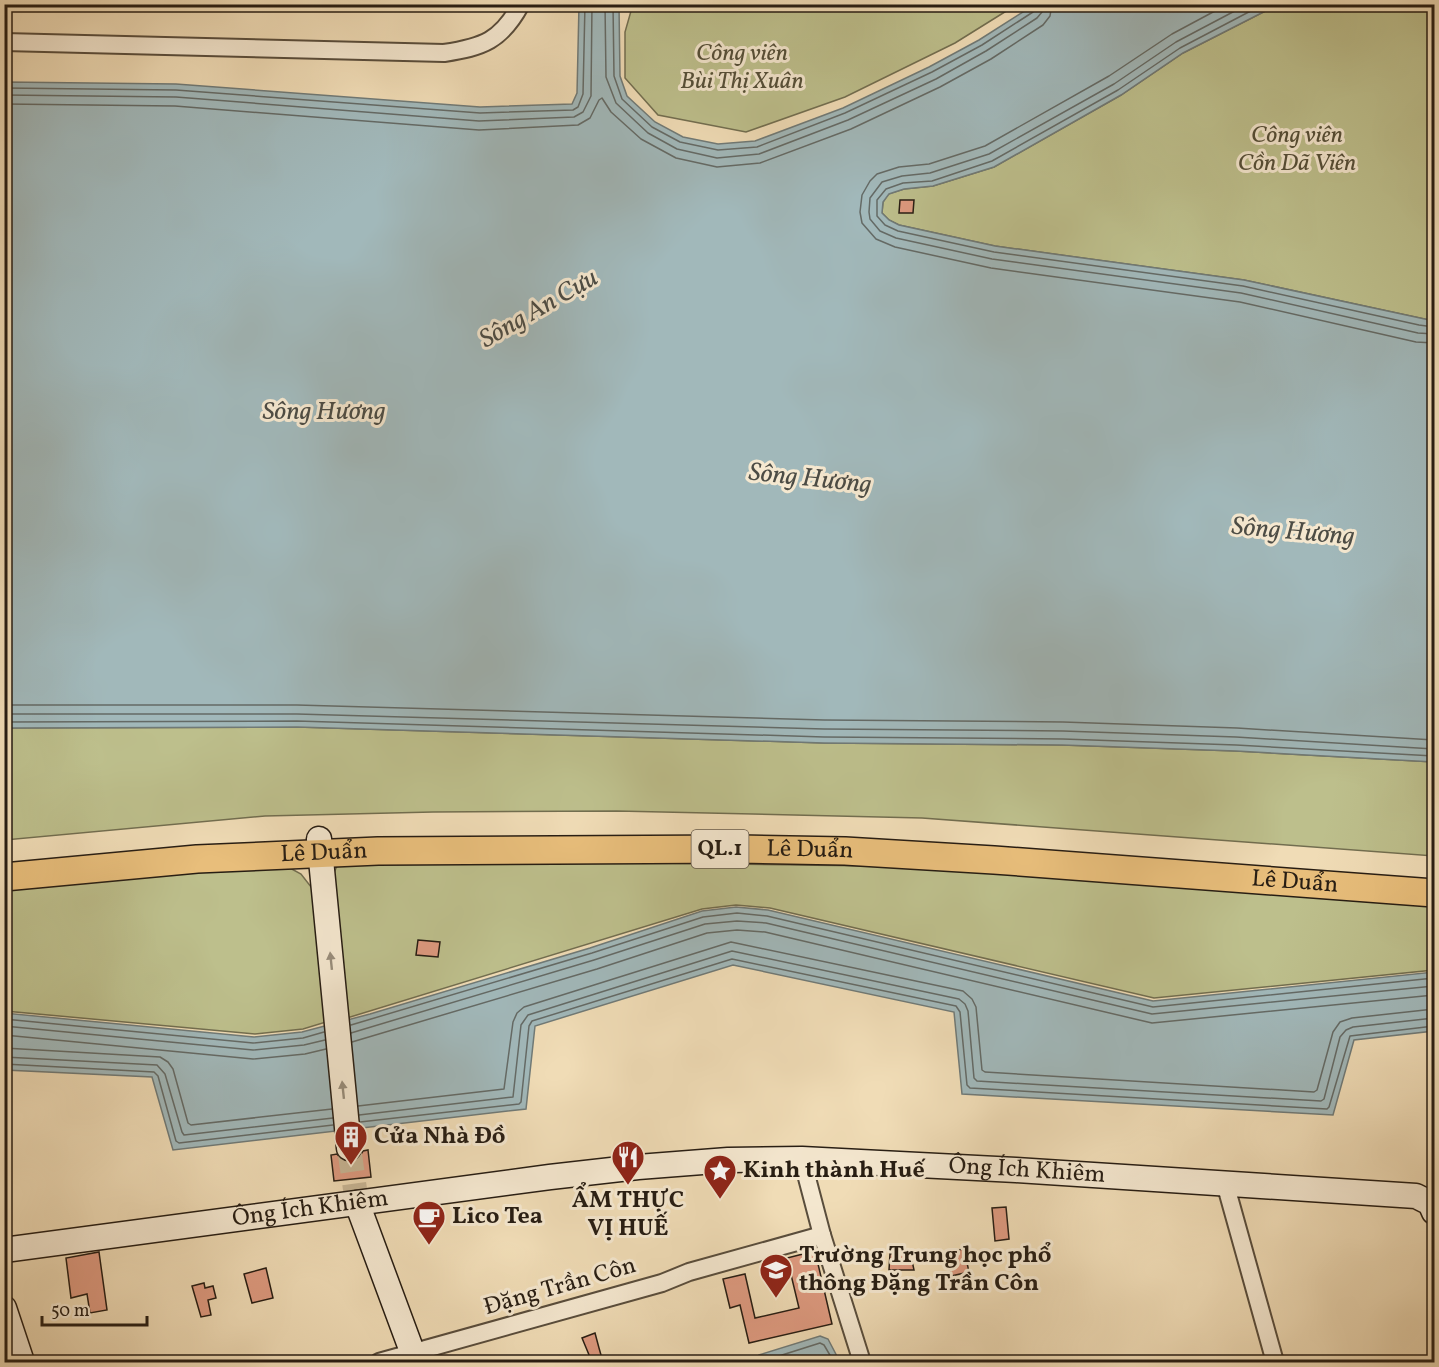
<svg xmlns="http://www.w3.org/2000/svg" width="1439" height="1367" font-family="Vollkorn,serif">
<rect width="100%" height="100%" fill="#f0dcb6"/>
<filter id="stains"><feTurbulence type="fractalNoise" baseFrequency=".00333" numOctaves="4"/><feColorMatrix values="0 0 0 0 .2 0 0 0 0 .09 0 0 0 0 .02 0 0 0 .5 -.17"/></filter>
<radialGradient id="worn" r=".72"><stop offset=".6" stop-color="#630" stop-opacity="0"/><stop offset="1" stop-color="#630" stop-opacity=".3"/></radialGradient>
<g fill="#bdbf8c" stroke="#726e50" stroke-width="1.5">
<path d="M633,4h383v1l-61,38 -110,54 -99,35 -88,-17 -33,-37v-46z"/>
<path d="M1277,5h157v316l-190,-41 -249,-34 -96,-21 -10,-5 -7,-7 1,-11 5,-8 16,-5 29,-3 61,-19 127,-72 62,-42z"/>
<path d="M297,727l527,16 238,2 174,6 198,11v94l-512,-38 -305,-7 -184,1 -168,4 -260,24v-112z"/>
<path d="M354,859l517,7 191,10 372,30v64l-280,28 -384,-90 -34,-3 -34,4 -355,109 -17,-136 7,-16z"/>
<path d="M279,862l22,12 14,18 11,130 -23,7 -48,5 -250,-23 -1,-125z"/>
</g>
<g fill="#a1b8ba" stroke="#707a77" stroke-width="1.5">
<path d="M579,5h40l1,71 7,20 28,26 28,15 35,7 37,-3 88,-33 86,-41 50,-27 55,-35h243l-94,48 -62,42 -127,72 -61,19 -29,3 -15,5 -6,8 -1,11 7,7 10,5 96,21 249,34 190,41v441l-198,-11 -174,-6 -238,-2 -527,-16 -292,1v-646l171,2 304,23 92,-3 5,-11z"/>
<path d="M736,907l32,3 385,91 281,-29v59l-80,9 -21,75 -371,-21 -8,-82 -221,-47 -198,61 -9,83 -353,41 -21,-73 -147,-7 -1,-57 250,24 48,-5 68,-18 220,-66 112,-37z"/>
<path d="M820,1336l8,3 12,23h-86l5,-7z"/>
</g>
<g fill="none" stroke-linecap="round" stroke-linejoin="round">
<g stroke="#646a66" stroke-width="1.5">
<path d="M605,4l1,73 10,26 32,30 29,16 40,9 42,-4 89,-34 88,-41 50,-28 51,-33 5,-6 1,-8"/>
<path d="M613,4l1,72 8,23 30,28 28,15 38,8 39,-3 88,-34 87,-41 50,-27 51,-33 3,-8"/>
<path d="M1228,4l-56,30 -63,42 -124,70 -56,18 -30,3 -22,7 -7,7 -8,14 -2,17 2,11 14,16 19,8 96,21 249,34 176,40 18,1"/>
<path d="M1248,4l-72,38 -62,42 -125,70 -59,19 -28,3 -20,6 -12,16 -1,14 1,7 10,12 16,7 96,21 249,34 177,40 16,1"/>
<path d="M1264,4l-84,44 -62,42 -126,71 -60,20 -29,2 -17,6 -9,11v16l8,9 13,6 96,21 249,34 176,39 15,2"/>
<path d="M4,88l172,2 304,23 93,-3 5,-3 5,-13 2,-90"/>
<path d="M4,95l172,2 303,24 95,-4 9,-5 8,-16 1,-92"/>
<path d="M4,104l171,2 304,24 99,-5 12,-7 9,-18 3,-2 9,14 30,27 35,19 41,9 43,-4 91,-34 89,-42 51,-28 52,-34 7,-9 2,-12"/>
<path d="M4,705h293l527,15 239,2 174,6 197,12"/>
<path d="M4,714h293l527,15 239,2 173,6 198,12"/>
<path d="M4,722l293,-1 527,16 239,2 173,6 198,11"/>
<path d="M4,1019l249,24 50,-5 21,-6"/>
<path d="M351,1025l241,-72 111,-36 34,-4 30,3 386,91 281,-29"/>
<path d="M4,1026l249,24 51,-5 21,-5"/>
<path d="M351,1033l243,-73 111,-36 32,-3 29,2 386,91 282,-28"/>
<path d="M4,1035l249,24 52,-5 21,-5"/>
<path d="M352,1042l245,-73 110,-36 30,-3 28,2 387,91 282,-28"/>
<path d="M4,1048l156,9 8,5 5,7 15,54 3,2 141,-16"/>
<path d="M4,1057l153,8 8,9 17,58 2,3 149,-17"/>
<path d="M4,1064l150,8 4,4 18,65 3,2 154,-18"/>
<path d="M358,1106l146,-17 9,-67 4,-9 7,-6 207,-65 232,49 9,8 4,8 6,63 3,2 329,20 3,-2 16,-58 7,-10 12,-4 82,-9"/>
<path d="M359,1115l154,-18 8,-72 7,-10 204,-64 227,48 6,5 3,7 6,67 3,3 344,20 3,-2 16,-62 6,-7 7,-3 81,-9"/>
<path d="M360,1122l159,-18 2,-2 8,-76 3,-5 200,-62 224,47 4,6 7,73 3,3 357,21 2,-2 21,-71 84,-10"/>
<path d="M760,1362l60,-19 4,2 10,17"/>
</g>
</g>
<g fill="#de9a80" stroke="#271d13" stroke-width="1.5">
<path d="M900,200h14l-1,13h-14z"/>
<path d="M418,940l22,2 -2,15 -22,-2z"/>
<path d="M368,1150l3,27 -37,4 -3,-26 6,-1 6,7 8,1 7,-3 5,-8z"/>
<path d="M1006,1207l3,32 -14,2 -3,-33z"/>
<path d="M964,1249l5,23 -18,4 -5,-21 5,-1v-3z"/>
<path d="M815,1251l17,73 -83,19 -9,-38 -10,3 -7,-29 22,-5 10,44 44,-10 -12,-50z"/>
<path d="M910,1251l4,19h-25l1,-16z"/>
<path d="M99,1252l8,58 -17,3 -3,-19 -16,4 -5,-40z"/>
<path d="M266,1268l7,30 -21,5 -8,-29z"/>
<path d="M204,1283l1,5 8,-2 3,12 -8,2 3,15 -10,2 -9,-31z"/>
<path d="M595,1333l4,15 4,14h-11l-10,-24z"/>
</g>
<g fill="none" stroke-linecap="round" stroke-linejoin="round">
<path stroke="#c8b695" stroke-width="24" stroke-dasharray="24 12" stroke-linecap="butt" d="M349,1148l8,55"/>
<g stroke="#594d3c" stroke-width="20">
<g id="street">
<path d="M4,42l440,11c39,-6 57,-12 77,-49"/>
<path d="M802,1159l20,76 40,127"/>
<path d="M1225,1183l50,179"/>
<path d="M379,1362l283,-79 27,-11 133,-37"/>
</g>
</g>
<g stroke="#271d13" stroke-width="27">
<g id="secondary">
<path d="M319,839l30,309"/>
<path d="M357,1203l59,159"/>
<path id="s1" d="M4,1250l546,-73 88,-10 90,-7 74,-1 214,11 400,26 14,7 4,9"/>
<path d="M4,1308l18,54"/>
</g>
</g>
<g stroke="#271d13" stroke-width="30">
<g id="primary">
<path id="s2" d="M4,877l193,-18 181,-8 362,-2 105,2 149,9 440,33"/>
</g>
</g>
<use href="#street" stroke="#f5e8d0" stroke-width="16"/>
<use href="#secondary" stroke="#f5e8d0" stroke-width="24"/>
<use href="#primary" stroke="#e8be7b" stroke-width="27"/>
</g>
<defs><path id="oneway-solid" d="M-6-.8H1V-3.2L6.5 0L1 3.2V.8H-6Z" transform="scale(1.5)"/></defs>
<g fill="#988d7b">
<use href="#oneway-solid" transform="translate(331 961) rotate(-96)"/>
<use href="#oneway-solid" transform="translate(343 1090) rotate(-96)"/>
</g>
<defs>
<g id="building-pin" transform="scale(1.725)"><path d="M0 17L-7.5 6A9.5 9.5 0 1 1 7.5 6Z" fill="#8f2418" stroke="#f5e8d0"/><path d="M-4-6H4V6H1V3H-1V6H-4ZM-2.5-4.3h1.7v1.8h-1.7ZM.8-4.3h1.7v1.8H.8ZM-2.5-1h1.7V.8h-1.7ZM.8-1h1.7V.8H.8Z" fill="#fff"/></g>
<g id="restaurant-pin" transform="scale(1.725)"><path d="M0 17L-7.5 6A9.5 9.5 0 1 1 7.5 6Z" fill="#8f2418" stroke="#f5e8d0"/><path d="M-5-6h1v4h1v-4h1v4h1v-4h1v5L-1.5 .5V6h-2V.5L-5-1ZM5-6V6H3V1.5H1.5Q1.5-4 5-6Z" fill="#fff"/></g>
<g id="sight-pin" transform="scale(1.725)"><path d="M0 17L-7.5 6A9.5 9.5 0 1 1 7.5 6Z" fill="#8f2418" stroke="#f5e8d0"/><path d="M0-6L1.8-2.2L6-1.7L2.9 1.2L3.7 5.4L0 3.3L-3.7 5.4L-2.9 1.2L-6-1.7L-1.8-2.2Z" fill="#fff"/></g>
<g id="cafe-pin" transform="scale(1.725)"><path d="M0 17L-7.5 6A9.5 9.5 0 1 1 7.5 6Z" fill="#8f2418" stroke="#f5e8d0"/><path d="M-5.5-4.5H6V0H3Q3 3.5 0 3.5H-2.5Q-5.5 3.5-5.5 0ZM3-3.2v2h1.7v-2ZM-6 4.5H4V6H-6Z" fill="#fff"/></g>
<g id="school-pin" transform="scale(1.725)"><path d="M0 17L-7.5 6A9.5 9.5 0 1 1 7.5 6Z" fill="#8f2418" stroke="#f5e8d0"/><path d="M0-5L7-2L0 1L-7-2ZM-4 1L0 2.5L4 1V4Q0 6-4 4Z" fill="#fff"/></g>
</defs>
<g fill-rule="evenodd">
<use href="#building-pin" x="351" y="1137"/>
<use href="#restaurant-pin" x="628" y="1157"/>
<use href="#sight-pin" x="720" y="1171"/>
<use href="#cafe-pin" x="429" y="1217"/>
<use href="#school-pin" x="776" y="1270"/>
</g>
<g text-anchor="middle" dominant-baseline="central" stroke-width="6" stroke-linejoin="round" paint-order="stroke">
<rect fill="#f5e8d0" stroke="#655a4c" stroke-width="1.5" x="691.5" y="830" width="57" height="38" rx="4.5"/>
<g font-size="22" font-weight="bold" fill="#271d13">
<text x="720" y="849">QL.1</text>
</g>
<g font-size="24" font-style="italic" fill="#544e37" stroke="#f5e8d0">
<text x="742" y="54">Công viên<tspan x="742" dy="28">Bùi Thị Xuân</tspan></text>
<text x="1297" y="136">Công viên<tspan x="1297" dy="28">Cồn Dã Viên</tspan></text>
</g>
<g font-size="24" fill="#271d13" stroke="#f5e8d0">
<text stroke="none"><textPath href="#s2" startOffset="807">Lê Duẩn</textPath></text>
<text stroke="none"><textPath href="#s2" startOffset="321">Lê Duẩn</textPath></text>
<text stroke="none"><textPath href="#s2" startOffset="1293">Lê Duẩn</textPath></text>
<text stroke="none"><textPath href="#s1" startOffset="1029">Ông Ích Khiêm</textPath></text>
<text stroke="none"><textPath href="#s1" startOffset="309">Ông Ích Khiêm</textPath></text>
<text transform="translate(560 1287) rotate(-16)">Đặng Trần Côn</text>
</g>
<g font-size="24" font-weight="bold" fill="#271d13" stroke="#f5e8d0" text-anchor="start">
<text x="374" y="1137">Cửa Nhà Đồ</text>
<text x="743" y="1171">Kinh thành Huế</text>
<text x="628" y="1201" text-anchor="middle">ẨM THỰC<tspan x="628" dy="28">VỊ HUẾ</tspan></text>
<text x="452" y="1217">Lico Tea</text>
<text x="799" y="1256">Trường Trung học phổ<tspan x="799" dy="28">thông Đặng Trần Côn</tspan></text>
</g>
<g font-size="26" font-style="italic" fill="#4c4c45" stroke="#f5e8d0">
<text transform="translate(539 309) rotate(-30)">Sông An Cựu</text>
<text x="324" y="412">Sông Hương</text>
<text transform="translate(810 479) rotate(6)">Sông Hương</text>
<text transform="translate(1293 532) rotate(5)">Sông Hương</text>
</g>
</g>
<rect width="1439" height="1367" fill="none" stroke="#f0dcb6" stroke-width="24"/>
<rect x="6" y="6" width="1427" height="1355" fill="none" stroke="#271d13" stroke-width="3"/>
<rect x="12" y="12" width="1415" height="1343" fill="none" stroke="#271d13" stroke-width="1.5"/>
<path d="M42 1316v9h105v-9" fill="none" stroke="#271d13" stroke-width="3"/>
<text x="51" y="1316" font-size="18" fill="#271d13" stroke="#f5e8d0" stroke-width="4.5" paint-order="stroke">50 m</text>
<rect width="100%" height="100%" filter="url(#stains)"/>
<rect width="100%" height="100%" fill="url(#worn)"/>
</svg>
